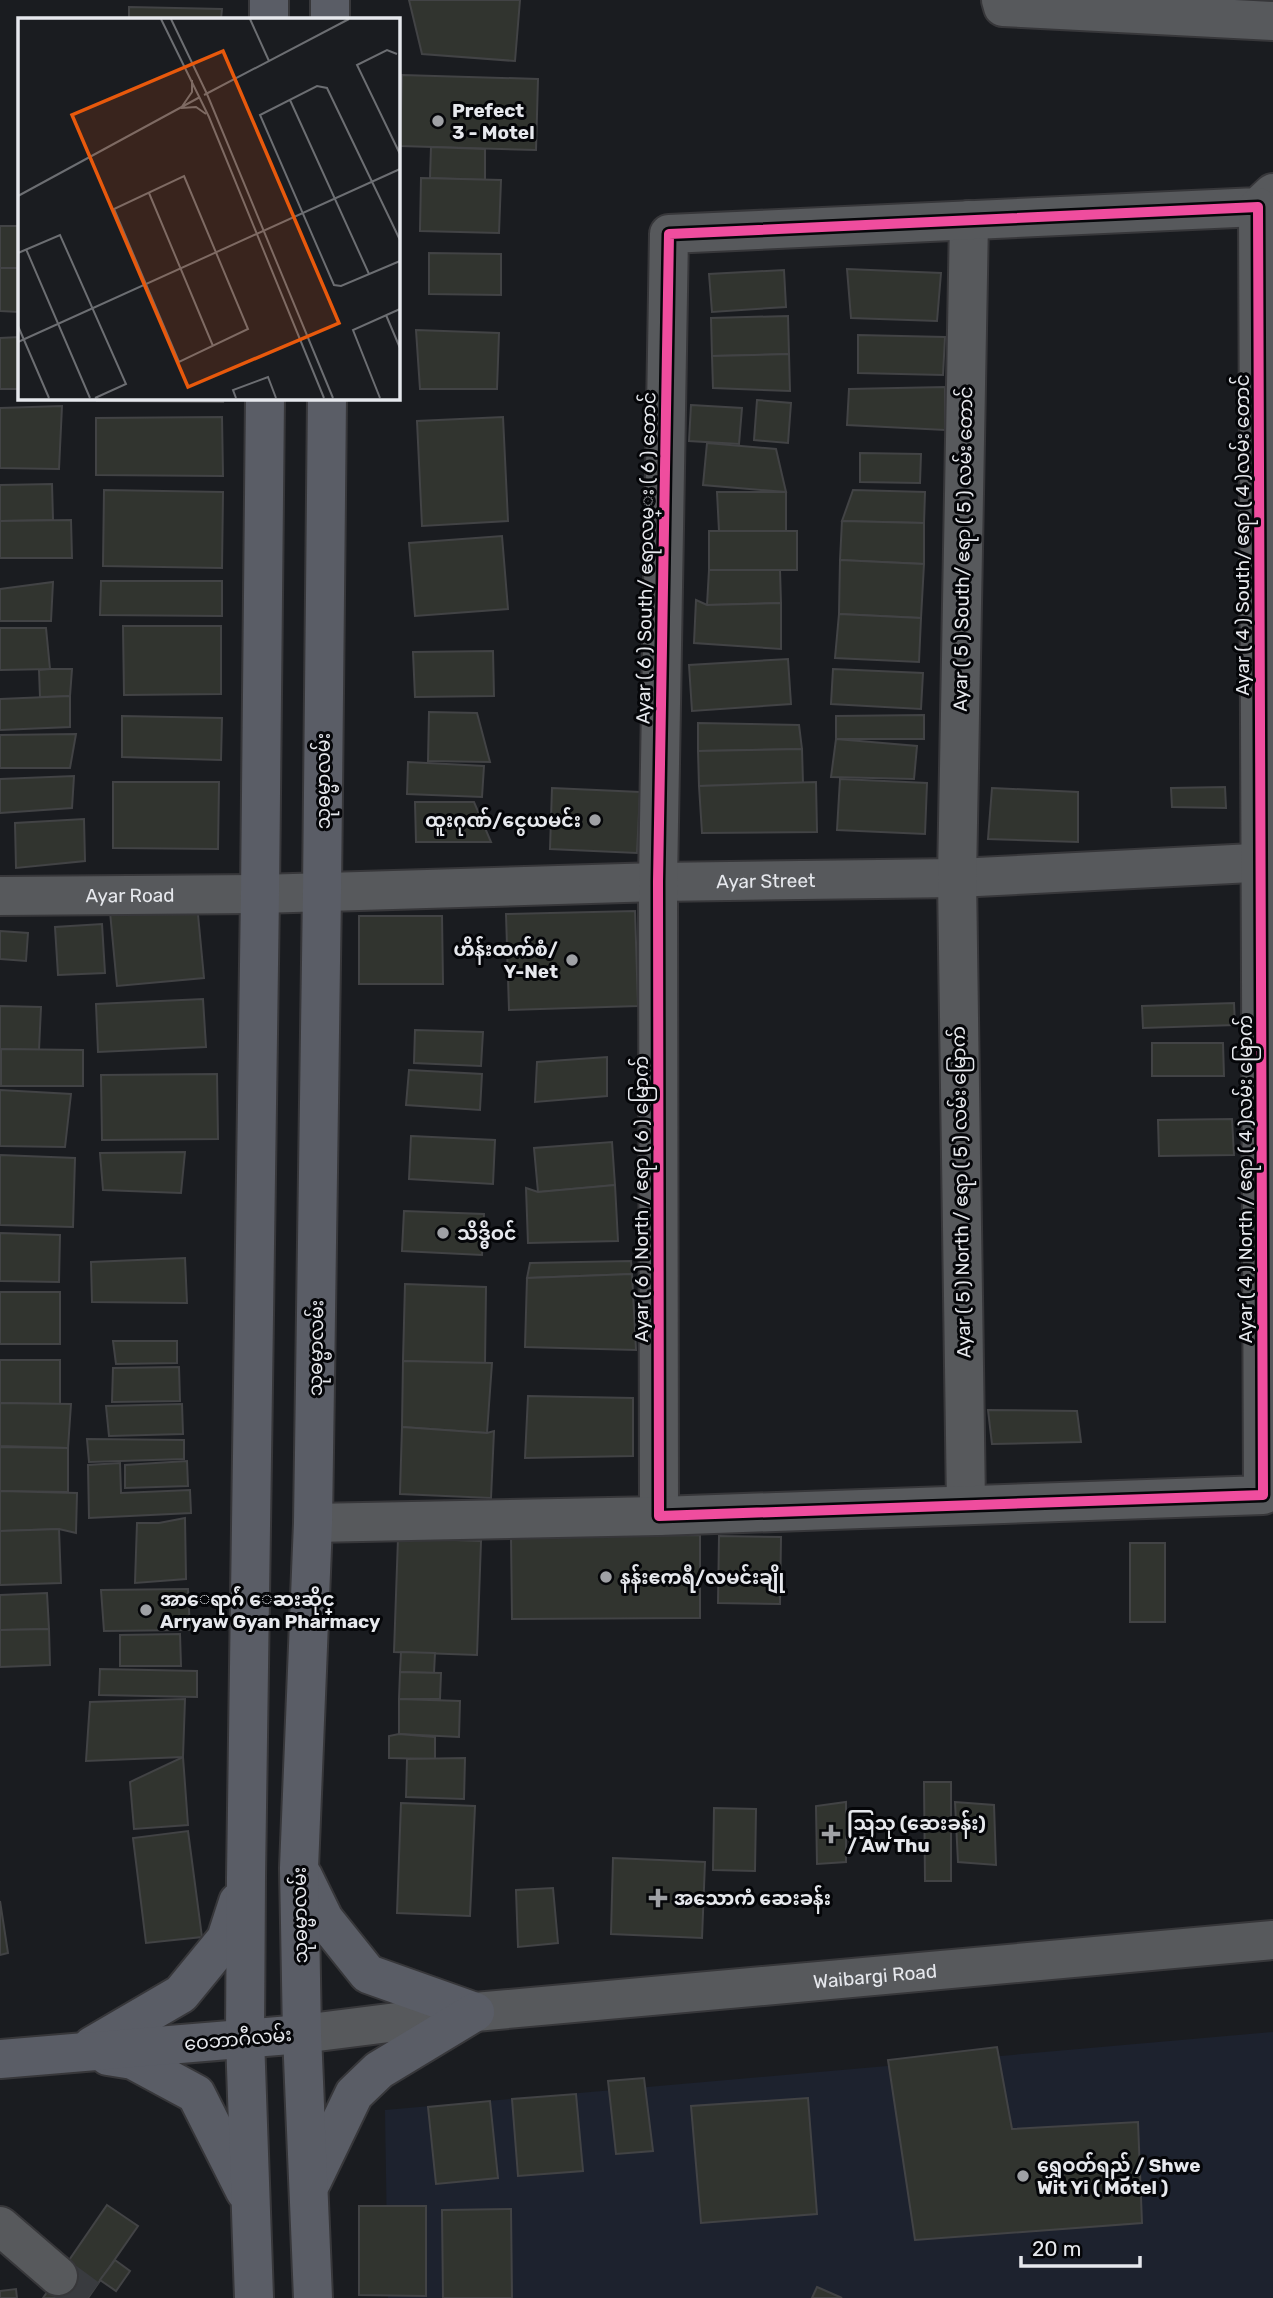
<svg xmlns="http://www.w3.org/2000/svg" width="1273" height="2298" font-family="Rubik,'Noto Sans Myanmar',sans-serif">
<rect width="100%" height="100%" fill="#1a1c20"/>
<path fill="#1d222e" d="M1273,2032v266h-885l-3,-188z"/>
<g fill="#31342f" stroke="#424345" stroke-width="2">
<path d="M409,0h111l-5,61 -93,-7z"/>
<path d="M129,7l93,2 -1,10h-92z"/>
<path d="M402,75l136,4 -2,71 -136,-4z"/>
<path d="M431,147l54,2v31l-55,-2z"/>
<path d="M421,178l80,2 -2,53 -79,-2z"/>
<rect x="0" y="226" width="19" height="42"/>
<path d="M429,253l72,1v41l-72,-1z"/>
<path d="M0,268h19v44l-19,-1z"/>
<path d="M847,269l94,4 -4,48 -86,-3z"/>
<path d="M784,270l2,37 -74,5 -3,-38z"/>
<path d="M788,316l1,38 -77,2 -1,-38z"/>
<path d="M416,330l83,3 -2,56h-77z"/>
<path d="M858,335l87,2 -2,38 -85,-2z"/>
<path d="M19,337v52h-19v-51z"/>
<path d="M789,354l1,37 -77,-3 -1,-32z"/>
<path d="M945,387v43l-98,-5 2,-36z"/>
<path d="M97,397h125l1,5 -126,-1z"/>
<path d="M757,400l34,3 -3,40 -34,-3z"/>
<path d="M691,405l51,3 -3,36 -50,-3z"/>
<path d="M62,406l-3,63 -59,-1v-60z"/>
<path d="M222,417l1,59 -127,-1v-57z"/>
<path d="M503,417l5,104 -86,5 -5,-105z"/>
<path d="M707,443l69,6 10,43 -83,-7z"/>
<path d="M860,453l61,1 -1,29 -60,-1z"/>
<path d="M52,484l1,36 -53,1v-36z"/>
<path d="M104,490l119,2 -1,76 -119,-2z"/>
<path d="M853,490l72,2 -1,31 -82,-2z"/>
<path d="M717,492h69v40l-67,-1z"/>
<path d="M71,520l1,38h-72v-37z"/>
<path d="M842,521l82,2v41l-84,-4z"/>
<rect x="709" y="531" width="88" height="39"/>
<path d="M502,536l6,73 -93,7 -6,-73z"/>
<path d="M840,560l84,4 -3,54 -82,-4z"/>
<path d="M709,570h71l1,33 -74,2z"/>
<path d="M101,581h121v35l-122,-1z"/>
<path d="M53,582l-2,39h-51v-32z"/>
<path d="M696,600l11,5 74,-2v46l-87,-6z"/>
<path d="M839,614l82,4 -2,44 -84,-4z"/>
<path d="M123,626h98v68l-97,1z"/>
<path d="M0,628h46l4,41 -50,1z"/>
<path d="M493,651l1,45 -79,1 -2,-45z"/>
<path d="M788,659l3,45 -99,7 -3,-46z"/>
<path d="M50,669h22l-2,27 -30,1 -1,-27z"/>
<path d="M833,669l90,4 -2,36 -90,-5z"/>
<path d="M70,696v31l-70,3v-31z"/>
<path d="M429,712l48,1 13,49 -62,-1z"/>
<path d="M924,715v24h-88v-23z"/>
<path d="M122,716l100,2 -1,42 -99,-3z"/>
<path d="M698,723l101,2 3,24 -104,2z"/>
<path d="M76,734l-6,34h-70v-33z"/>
<path d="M836,739l81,7 -3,33 -83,-2z"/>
<path d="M802,749l1,35 -104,2 -1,-35z"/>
<path d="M408,762l76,4 -2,31 -75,-3z"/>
<path d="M74,776l-2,32 -72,5v-34z"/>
<path d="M840,779l87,4 -2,51 -88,-4z"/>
<path d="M113,782h106l-1,67 -105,-1z"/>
<path d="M816,782l1,50 -115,1 -3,-47z"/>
<path d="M1225,787l1,21 -54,-1 -1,-19z"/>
<path d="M552,788l88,4 -3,61 -87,-4z"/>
<path d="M992,788l86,4v50l-90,-3z"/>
<path d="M415,802h59l17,40h-75z"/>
<path d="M84,819l1,42 -69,7 -1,-45z"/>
<path d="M197,904l7,74 -87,8 -7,-74z"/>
<path d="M635,911l3,95 -129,4 -3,-96z"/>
<path d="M359,916h83l1,68h-84z"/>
<path d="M102,924l3,49 -47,2 -3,-48z"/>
<path d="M0,931l28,2 -2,28 -26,-2z"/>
<path d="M203,999l3,48 -108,5 -2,-48z"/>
<path d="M1234,1003l1,22 -92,3 -1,-22z"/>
<path d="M0,1006l41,1 -2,43 -39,-1z"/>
<path d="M415,1030l68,2 -2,34 -67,-3z"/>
<path d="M1152,1043h71l1,33h-72z"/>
<path d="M1,1049l82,1v36h-82z"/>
<path d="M607,1057v39l-72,6 2,-40z"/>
<path d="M409,1070l73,4 -2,36 -74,-5z"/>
<path d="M217,1074l1,65 -116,1 -1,-65z"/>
<path d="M0,1090l71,4 -6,53 -65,-1z"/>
<path d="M1232,1119l2,36 -75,1 -1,-36z"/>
<path d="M411,1136l84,4 -2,44 -84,-5z"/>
<path d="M612,1142l3,43 -77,7 -4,-44z"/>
<path d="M185,1152l-4,41 -78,-3 -3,-37z"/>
<path d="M0,1155l75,3 -2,69 -73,-2z"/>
<path d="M615,1185l3,56 -90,2 -2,-55 12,4z"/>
<path d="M404,1211l80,3 -2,41 -80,-4z"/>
<path d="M0,1233l60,2 -1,47 -59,-1z"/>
<path d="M185,1258l2,45 -95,-1 -1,-40z"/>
<path d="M631,1261l1,13 -105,4 3,-15z"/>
<path d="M632,1274l4,76 -111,-3 2,-69z"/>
<path d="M405,1284l81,3 -1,77 -82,-3z"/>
<rect x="0" y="1292" width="60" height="52"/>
<path d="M113,1341h64v22l-61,1z"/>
<path d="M0,1360h60v44l-60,-1z"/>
<path d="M403,1361l89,2 -5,70 -85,-6z"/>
<path d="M179,1367l1,34 -68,1 1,-34z"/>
<path d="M528,1396l105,2v58l-108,2z"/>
<path d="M0,1403l71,1 -3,44 -68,-2z"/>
<path d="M182,1404l1,30 -74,2 -3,-30z"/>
<path d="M988,1410l89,1 4,31 -89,2z"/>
<path d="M402,1427l85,6 7,-2 -3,67 -91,-4z"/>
<path d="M87,1439l97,1v19l-95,3z"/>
<path d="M0,1447l68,1v44l-68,-1z"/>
<path d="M187,1461l1,25 -63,2v-23z"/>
<path d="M120,1463l1,30 69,-3 1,23 -102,5 -1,-53z"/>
<path d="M0,1491l77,2 -1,40 -17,-4 -59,2z"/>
<path d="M185,1518l1,61 -51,4 2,-60h22z"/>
<path d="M59,1529l2,54 -61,2v-54z"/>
<path d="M700,1535v83l-188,1 -1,-83z"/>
<path d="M719,1536l62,1 -1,67 -62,-1z"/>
<path d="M398,1538l83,3 -4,114 -83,-3z"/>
<rect x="1130" y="1543" width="35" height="79"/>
<path d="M188,1589l2,41 -86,1 -3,-41z"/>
<path d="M47,1593l2,36 -49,1v-35z"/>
<path d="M49,1629l1,36 -50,2v-37z"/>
<path d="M180,1634l1,32h-61v-31z"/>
<path d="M401,1652l34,1 -1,20 -34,-1z"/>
<path d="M100,1669l97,2v26l-98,-2z"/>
<path d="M400,1672l41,1 -1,26h-41z"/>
<path d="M185,1699l-2,58 -97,4 4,-59z"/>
<path d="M399,1699l61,2 -1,36 -60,-3z"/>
<path d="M399,1734l36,3v22l-46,-1v-22z"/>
<path d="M183,1757l5,68 -54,4 -4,-47z"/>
<path d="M465,1758l-1,41 -58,-2 1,-38z"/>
<path d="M924,1782h27v99h-26z"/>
<path d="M846,1802v60l-29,2 -1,-58z"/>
<path d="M955,1802l39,3 2,60 -38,-3z"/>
<path d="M401,1803l74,3 -5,110 -73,-3z"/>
<path d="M714,1808l42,1 -1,62 -42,-1z"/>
<path d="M188,1831l14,106 -56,6 -13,-105z"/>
<path d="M613,1858l92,4 -3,76 -91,-4z"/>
<path d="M553,1888l5,55 -40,4 -2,-57z"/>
<path d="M0,1901l8,52 -8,2z"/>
<path d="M997,2047l15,82 126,-7 4,101 -227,17 -27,-180z"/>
<path d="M644,2078l9,73 -37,3 -8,-73z"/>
<path d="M576,2094l7,77 -65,5 -6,-77z"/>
<path d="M808,2098l9,116 -116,9 -10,-117z"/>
<path d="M490,2101l8,77 -62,6 -8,-77z"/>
<path d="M107,2205l31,21 -50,72h-45z"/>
<path d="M359,2206h67v90l-67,-1z"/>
<path d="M511,2209l1,89h-69l-1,-88z"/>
<path d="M115,2260l15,11 -14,20 -16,-11z"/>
<path d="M817,2287l25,11h-30z"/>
<path d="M16,2289l1,9h-17v-7z"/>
</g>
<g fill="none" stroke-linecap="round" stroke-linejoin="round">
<path stroke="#393b3f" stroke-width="38" stroke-dasharray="38 19" stroke-linecap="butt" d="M58,2276l30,22"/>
<g stroke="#37373a" stroke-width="42">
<g id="minor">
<path d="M1001,0l2,7 270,14"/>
<path id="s1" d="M0,896l260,-2 398,-12 299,-4 316,-16"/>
<path d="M966,1505l-9,-627 12,-658"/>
<path d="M659,1516l-1,-634 11,-648 589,-27 15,-14"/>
<path d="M313,1523l346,-7 604,-21 -5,-1288"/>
<path id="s2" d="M302,2034l173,-22 798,-72"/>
<path d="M0,2226l58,50"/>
</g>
</g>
<g stroke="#37373a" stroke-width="42">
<g id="major">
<path d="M269,19v-19"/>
<path d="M330,19v-19"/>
<path d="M303,1876l21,43 44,55 107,38"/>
<path d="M92,2046l89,-52 45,-55 12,-37"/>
<path d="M108,2056l25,4 63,34 49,97"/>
<path d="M0,2059l302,-25"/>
<path d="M312,2181l42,-87 25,-24 96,-58"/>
<path d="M254,2298l-9,-260 1,-160 14,-984 5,-497"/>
<path d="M313,2298l-11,-264 -3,-166 14,-345 9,-631 5,-495"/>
</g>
</g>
<use href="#minor" stroke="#57595c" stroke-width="38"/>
<use href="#major" stroke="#5a5d66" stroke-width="38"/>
<g stroke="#050609" stroke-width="15">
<path id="cycleway" d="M1258,207l5,1288 -604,21 -1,-634 11,-648z"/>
</g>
<use href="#cycleway" stroke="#ef4d9e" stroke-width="10"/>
</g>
<g fill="#9fa1a5" stroke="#050609" stroke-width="2.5">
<circle cx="438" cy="121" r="7"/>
<circle cx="595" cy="820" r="7"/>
<circle cx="572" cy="960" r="7"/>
<circle cx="443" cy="1233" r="7"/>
<circle cx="606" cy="1577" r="7"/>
<circle cx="146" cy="1610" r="7"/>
<path d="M827.5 1823.5h7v7h7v7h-7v7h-7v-7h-7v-7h7z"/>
<path d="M654.5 1887.5h7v7h7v7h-7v7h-7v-7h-7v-7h7z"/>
<circle cx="1023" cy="2176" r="7"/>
</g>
<g text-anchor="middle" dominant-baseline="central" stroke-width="6" stroke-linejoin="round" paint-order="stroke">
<g font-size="19" font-weight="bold" fill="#e6e8ed" stroke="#050609" text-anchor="start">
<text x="452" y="110">Prefect<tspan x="452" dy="22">3 - Motel</tspan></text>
<text x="581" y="820" text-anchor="end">ထူးဂုဏ်/ငွေယမင်း</text>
<text x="558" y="949" text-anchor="end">ဟိန်းထက်စံ/<tspan x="558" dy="22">Y-Net</tspan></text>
<text x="457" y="1233">သိဒ္ဓိဝင်</text>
<text x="620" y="1577">နန်းဧကရီ/လမင်းချို</text>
<text x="160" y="1599">အာေရာဂ်ံ ေဆးဆိုင္<tspan x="160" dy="22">Arryaw Gyan Pharmacy</tspan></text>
<text x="847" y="1823">သြသု (ဆေးခန်း)<tspan x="847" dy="22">/ Aw Thu</tspan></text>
<text x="674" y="1898">အသောကံ ဆေးခန်း</text>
<text x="1037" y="2165">ရွှေဝတ်ရည် / Shwe<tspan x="1037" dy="22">Wit Yi ( Motel )</tspan></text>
</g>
<g font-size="19" fill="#e6e8ed" stroke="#050609">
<text transform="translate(1242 535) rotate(-90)">Ayar ( 4 ) South/ ဧရာ ( 4 )လမ်း တောင်</text>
<text transform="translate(963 549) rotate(-89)">Ayar ( 5 ) South/ ဧရာ ( 5 ) လမ်း တောင်</text>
<text transform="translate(646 558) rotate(-89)">Ayar ( 6 ) South/ ဧရာလမ္း ( 6 ) တောင်</text>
<text transform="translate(323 781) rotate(-90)">သုဓမ္မာလမ်း</text>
<text stroke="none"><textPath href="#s1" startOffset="766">Ayar Street</textPath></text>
<text stroke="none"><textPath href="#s1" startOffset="130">Ayar Road</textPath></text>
<text transform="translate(1245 1179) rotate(-90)">Ayar ( 4 ) North / ဧရာ ( 4 )လမ်း မြောက်</text>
<text transform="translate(961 1192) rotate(-91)">Ayar ( 5 ) North / ဧရာ ( 5 ) လမ်း မြောက်</text>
<text transform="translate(641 1199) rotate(-90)">Ayar ( 6 ) North / ဧရာ ( 6 ) မြောက်</text>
<text transform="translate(316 1348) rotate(-89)">သုဓမ္မာလမ်း</text>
<text transform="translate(300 1915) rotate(-91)">သုဓမ္မာလမ်း</text>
<text stroke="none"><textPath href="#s2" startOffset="576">Waibargi Road</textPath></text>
<text transform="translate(238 2039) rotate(-5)">ဝေဘာဂီလမ်း</text>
</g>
</g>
<g transform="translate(18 18)">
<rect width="382" height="382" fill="#1a1c20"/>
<path fill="none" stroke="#6c6e72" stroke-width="2" d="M143,1l48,98 115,281M153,1l36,75 126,304M232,1l19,42M379,36l-10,-4 -30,15 43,89M186,77l145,-76M272,82l79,174M163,90l11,-16v-12M163,90l15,-1 10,7M166,158l64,153 -69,33 -65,-153zM131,175l64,153M0,178l182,-99M382,222l-73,-152 -10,-2 -57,29 74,170 7,1 59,-25M8,231l64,149M0,235l42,-18 66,149 -31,14M368,297l14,33M0,308l31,72M0,324l382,-173M218,380l-3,-8 35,-13 8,21M362,380l-27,-68 47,-21"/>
<path fill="#e8590c" fill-opacity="0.15" stroke="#e8590c" stroke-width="3.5" d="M205,33l116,272 -151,64 -116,-272z"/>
<rect width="382" height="382" fill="none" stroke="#e6e8ed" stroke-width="3.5"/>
</g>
<path d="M1021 2256v10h119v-10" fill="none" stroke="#e6e8ed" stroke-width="3.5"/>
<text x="1032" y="2256" font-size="21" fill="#e6e8ed" stroke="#050609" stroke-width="5" paint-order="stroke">20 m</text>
</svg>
